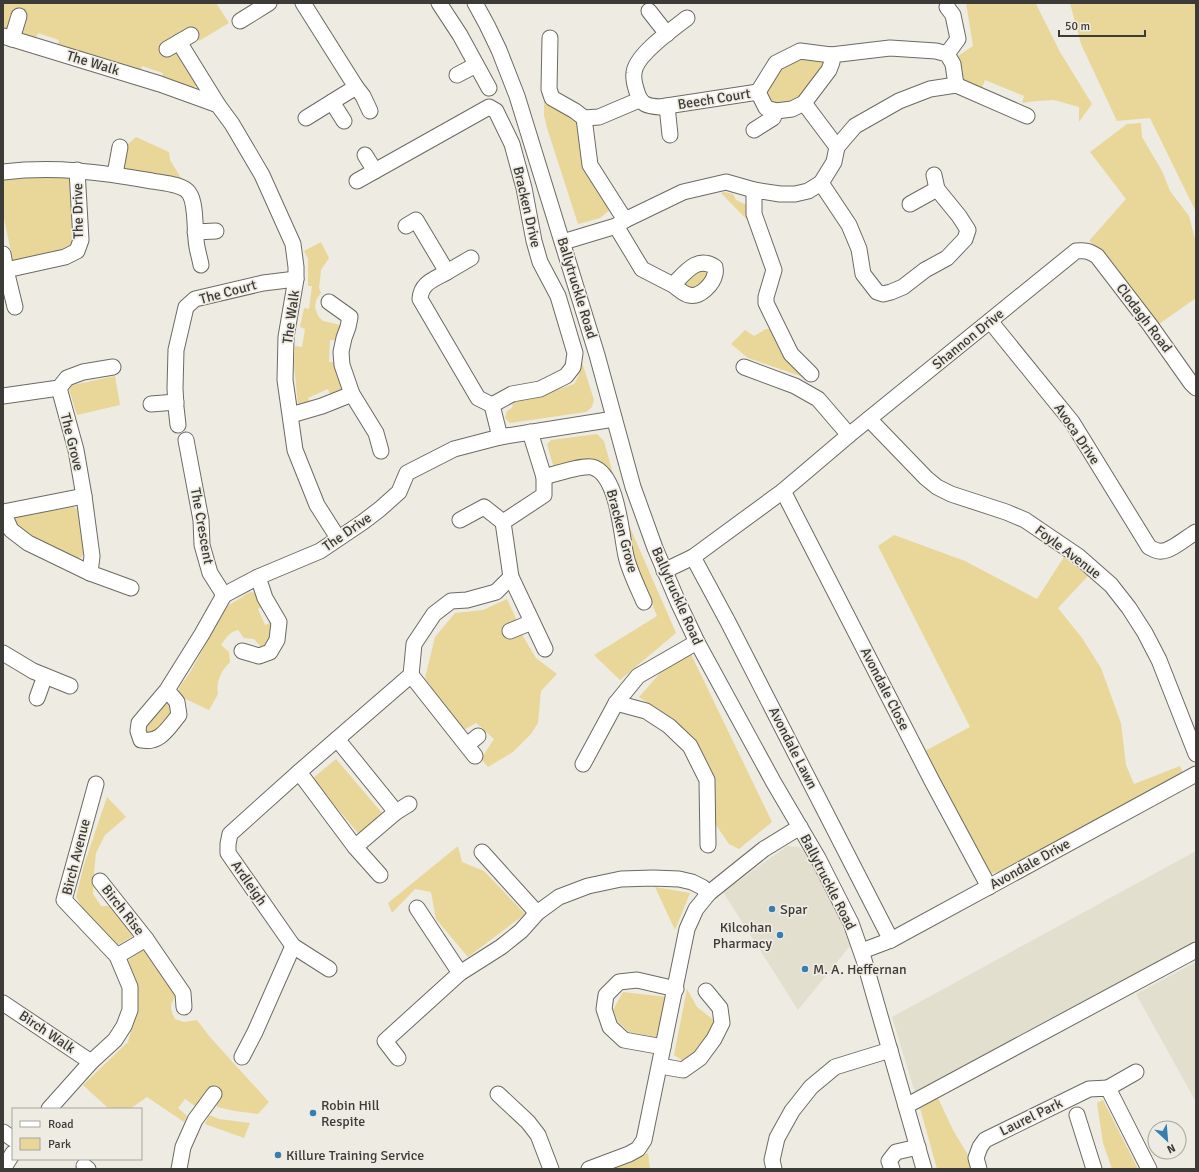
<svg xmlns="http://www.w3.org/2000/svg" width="1199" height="1172" font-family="Signika,sans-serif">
<rect width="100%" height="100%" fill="#eeebe2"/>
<g fill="#e3dfcf">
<path d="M787,846l12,1 8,7 32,64 11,28 -52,64 -75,-118z"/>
<path d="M1196,851v91l-281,151 -23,-76z"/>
<path d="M1196,962v140l-60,-108z"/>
</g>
<g fill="#e8d799">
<path d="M3,3h213l13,20 -30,18 -8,-13 -17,24 6,2 16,26v6l-5,4 -27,-9 -2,-4 1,-4 -21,-7 -1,4 -4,2 -78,-25 -1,-3 1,-4 -21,-7 -2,4 -5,2 -22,-10 -3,2 -3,-1z"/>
<path d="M966,3h70l2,5 22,44 32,52 -13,18v-15l-25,-7 -18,1 -14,2 2,-7 -39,-16 -3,8 -18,-6 -6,-26 15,-10z"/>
<path d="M1070,3h126v209l-46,-94 -33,3 -36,-77z"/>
<path d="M799,57l25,4 2,6 -19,26 -19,13 -12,1 -7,-6 -5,-11 16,-24z"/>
<path d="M544,99l27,14 7,9 34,86 -12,10 -22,6 -31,-96 -3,-13z"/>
<path d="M1141,123l1,14 20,34 8,20 19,25 7,27v55l-37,26 -59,-74 -11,-9 37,-42 -36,-47 37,-28z"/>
<path d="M136,137l33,15 1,8 14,23 -62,-11 5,-27z"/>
<path d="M70,175l5,62 -7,12 -55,12 -10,-47v-34z"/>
<path d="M724,192l9,2 3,6 13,6 2,18 -30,-31z"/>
<path d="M321,242l8,16 -8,12 -2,18 2,5 -5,7 -1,7 3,9 5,5 22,5 -5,14h-10l-1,22h8v13l4,9v7l-9,8 -4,-10 -20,9 3,7 -13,1 -4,-42 1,-18 7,1 3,-18 -5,-2 4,-19 5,1 3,-23h-4v-27l-4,-8z"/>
<path d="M701,267l11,4 -3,8 -15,12 -8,-3 -2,-6z"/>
<path d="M766,329h7l33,49 -58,-20 -17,-14 14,-14 9,6z"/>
<path d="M581,359l13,41 -2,7 -6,5 -76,11 -5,-5 2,-7 5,-3 1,-6 26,-6 35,-12 5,-9z"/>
<path d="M115,376l5,29 -43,10 -9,-29z"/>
<path d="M597,434l7,7 9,33 -11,-8 -48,3 -7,-25 4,-4z"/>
<path d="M73,507l7,4 5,39 -3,7 -8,2 -53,-25 -7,-11 2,-6z"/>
<path d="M628,523l48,110 -56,47 -26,-25 63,-39 -25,-60z"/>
<path d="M894,535l71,26 72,38 27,-42 24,19 -30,32 24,30 19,30 20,55 5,42 8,19 46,-18 3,6 -179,100 -13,1 -10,-10 -58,-111 47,-25 -92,-181z"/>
<path d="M250,592c8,0 10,6 14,13l-6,4 7,16 7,-3v20l-10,6 -8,-9 -10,-1 -6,-8c-9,2 -12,8 -17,15l8,7 1,10c-9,9 -14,19 -12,32l-9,16 -30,-14v-8l10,-14 13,-23 21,-39 6,-7z"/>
<path d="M507,599l10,22 -14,8 4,10 14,-6 15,25 21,16 -16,17 -3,32 -7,11 -18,18 -25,15 -7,-8 13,-20 -18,-16 -14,8 -37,-53 10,-41 20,-24 28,-3z"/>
<path d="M689,650l83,172 -33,27 -10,-5 -13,-19 -2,-44 -47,-65 -28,-19 22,-25z"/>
<path d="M168,704l5,8 -3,7 -19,16 -6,-5 8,-15 9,-10z"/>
<path d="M336,759l46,54 -23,21 -47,-55z"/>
<path d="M107,797l19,20 -21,18 -9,18 -2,19 -1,22 8,12h14l21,28 -20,12 -33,-37 -7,-12 8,-32z"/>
<path d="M458,846l4,16 22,9 41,43 -57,43 -32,-38 -5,-27 -16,-3 -23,24 -4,-10z"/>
<path d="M655,887l35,6 -15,37z"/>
<path d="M142,951h7l28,43c-7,11 -8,13 -2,25l9,3 13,-2 12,16 60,66 -11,12 -23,-3 -18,-4 -5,-18 -17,17 -10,-7 -7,9 9,8 -3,6 -37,-25 -17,12h-21l-26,-24 45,-43 9,-31 1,-25 -10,-26z"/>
<path d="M687,989l10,18 18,14 -22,38 -10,2 -9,-6z"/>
<path d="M623,992l44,5 -7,41 -31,-6 -11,-10 -5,-12z"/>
<path d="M938,1098l15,32 15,25 4,14h-35l-17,-61z"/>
<path d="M1103,1100l35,69h-26l-9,-26 -6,-40z"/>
<path d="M209,1115l10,4 31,4 -6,15 -39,-14z"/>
<path d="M648,1153l2,16h-37z"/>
</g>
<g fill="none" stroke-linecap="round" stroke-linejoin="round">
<g stroke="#6c6a63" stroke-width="17">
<g id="minor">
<path d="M303,3l53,84 -50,31"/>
<path d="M439,3l21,32 29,53"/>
<path d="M475,3l12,22 12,25 18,46 80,259 36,132 22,61 23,54 19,40 77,141 44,75 33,65 13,37 60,209"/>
<path d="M947,7l6,8 5,24 -11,15"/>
<path d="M649,11l18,23"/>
<path d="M687,18c-14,11 -52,37 -53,55 -1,6 1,13 3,19 4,13 10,14 23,15l98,-15"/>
<path d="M240,21l29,-18"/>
<path d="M191,35l-12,7 39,63"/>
<path d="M3,36l157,48 58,21 14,19 30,51 31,69 3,23v12l-10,58 -1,43 10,70 22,55 21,33"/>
<path d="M550,38l-1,51 3,9 23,13 9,7 15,-1 40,-17"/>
<path d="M12,39l7,-23"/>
<path d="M167,49l12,-7"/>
<path d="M457,75l19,-10"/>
<path d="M356,87l7,9 7,15"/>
<path d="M758,92l18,-29 24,-12 31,4 59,-7 46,3 11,3 6,10 3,21"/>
<path d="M758,92l8,16 10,3 16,-2 12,-6 25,-33 3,-8 -1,-7"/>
<path d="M332,102l12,19"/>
<path d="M804,103l33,44"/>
<path d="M667,106l3,29"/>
<path d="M754,130l19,-12 3,-7"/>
<path d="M365,155l10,16"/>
<path d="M3,172c53,-6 97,0 149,9 10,2 31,3 37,12 8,11 5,40 8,54 1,6 3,12 4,18"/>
<path d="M115,174l5,-27"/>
<path d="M357,181l132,-74 7,4 16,33 12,44 10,53 6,21 18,34 17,57 -2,14 -7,9 -26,13 -28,5 -20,11 8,32"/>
<path d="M821,183l28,42 10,24 4,25 14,18 6,2 8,-2 12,-5 22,-17 22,-12 18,-19 3,-9 -9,-14 -22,-27 -3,-14"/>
<path d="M754,190v24l20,56 -8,27v6l25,51 20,20"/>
<path d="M910,204l27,-15"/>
<path d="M625,220l58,-28 43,-10 28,8 26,4h15l13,-3 13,-8 13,-21 3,-15 18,-21 44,-25 31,-12 26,-4 71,31"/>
<path d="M406,226l10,-6 31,52c-14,8 -26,11 -27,27l58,99 14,7"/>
<path d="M616,226l26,43 31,16c12,-12 24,-30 42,-18 0,2 1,5 0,7 -2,10 -15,24 -26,21 -6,-1 -11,-7 -16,-10"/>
<path d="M195,232l21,-1"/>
<path d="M563,242l53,-16 9,-6 -35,-55 -6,-47"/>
<path d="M3,254l3,16 59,-13 12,-6 4,-11 -4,-70"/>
<path d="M6,270l9,37"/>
<path d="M447,272l24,-14"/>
<path d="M329,302l21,15 -2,10 -4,11 -3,14 1,13 10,29 24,39 5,18"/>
<path d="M990,321l82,101 77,125c4,2 8,5 13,4 9,0 25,-14 34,-19"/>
<path d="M744,367l51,19 23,13 31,36"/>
<path d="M59,388l17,62 8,46 8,60 -2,17 41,15"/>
<path d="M3,396l56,-8 8,-10 16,-6 30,-5"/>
<path d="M151,404l25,-2"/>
<path d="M291,415l31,-9 30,-12"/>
<path d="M869,419l57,59 11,9 14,7 55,18 19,8 53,36 33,29 18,23 16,25 14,27 37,94"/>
<path d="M178,425l-2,-18 -1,-19 1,-38 10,-43 9,-8 68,-16 33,-4"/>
<path d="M530,432l14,45v18l-41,27 8,55 34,72"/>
<path d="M186,440l15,80 1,25 8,28 14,22"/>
<path d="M544,477c11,-3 38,-12 48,-10 26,7 29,67 34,89 3,14 12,32 18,46"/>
<path d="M783,491l149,290 57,106"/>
<path d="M84,496l-81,16 8,18 17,13 62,30"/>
<path d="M460,520l24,-13 19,15"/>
<path d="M693,557l35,65 163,318"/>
<path d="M664,571l29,-14 90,-66 66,-56 227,-184c9,-1 13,0 21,5l53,69 41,58 5,5"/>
<path d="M224,595l34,-18 62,-26 43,-29 17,-13 19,-17 8,-19 47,-24 46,-12 114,-18"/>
<path d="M510,631l22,-9"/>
<path d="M242,651l17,5 11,-4 7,-12 2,-18 -14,-24 -7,-21"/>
<path d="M3,653l30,18 37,15"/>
<path d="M411,675l64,81"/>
<path d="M167,690l-28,33 -1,8 3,9c19,4 27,-12 38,-25l-2,-13 -10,-12 35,-56 22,-39"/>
<path d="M37,698l8,-22"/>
<path d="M616,703l30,8 23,15 21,20 17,34 1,65"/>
<path d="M467,745l11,-9"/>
<path d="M583,764l33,-61 22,-27 59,-34"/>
<path d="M299,772l56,75 41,-35 -59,-73"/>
<path d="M396,812l13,-8"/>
<path d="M355,847l25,28"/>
<path d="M482,852l55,61"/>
<path d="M100,881l46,58 37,54 1,14"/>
<path d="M417,908l43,65"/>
<path d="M293,946l36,23"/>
<path d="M862,951l29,-11 305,-166"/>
<path d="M117,956l29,-17"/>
<path d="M3,1003l88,59"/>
<path d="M663,1047l-39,-7 -14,-13 -6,-18 2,-14 13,-13 18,-2 39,9"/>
<path d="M242,1057l13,-25 38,-86 -65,-93v-9l2,-10 69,-62 112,-97 3,-31 20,-30 17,-13 16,-1 29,-8 15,-15"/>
<path d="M398,1058l-13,-17 75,-68 41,-26 20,-16 16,-18 22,-16 29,-11 33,-7 32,-1 26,1 13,3 10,5 7,6"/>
<path d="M660,1066l23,4 17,-12 14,-19 8,-16 -2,-15 -14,-17"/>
<path d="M1108,1088l28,-16"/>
<path d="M498,1094l30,28 10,13 13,34"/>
<path d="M906,1106l290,-156"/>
<path d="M49,1109l42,-47 24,-22 9,-14 6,-16v-23l-13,-31 -53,-56 32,-116"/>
<path d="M1077,1115l17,54"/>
<path d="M3,1132l10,7"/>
<path d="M84,1166l4,3"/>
<path d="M3,1169l10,-16"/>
<path d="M179,1169l4,-22 12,-27 19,-26"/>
<path d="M589,1169l40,-15 9,-5 6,-9 43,-211 9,-20 13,-16 55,-44 36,-22"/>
<path d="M774,1169l-2,-9 5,-22 15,-27 19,-24 24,-20 55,-17"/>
<path d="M892,1169l-3,-8 7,-9 22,-5"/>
<path d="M979,1169l-3,-11 4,-11 5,-7 104,-51 19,-1 41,81"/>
</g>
</g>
<use href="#minor" stroke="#fff" stroke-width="15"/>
</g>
<g fill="#367db2" stroke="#eeebe2" stroke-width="1.5">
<circle cx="772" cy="909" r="4"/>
<circle cx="780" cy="935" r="4"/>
<circle cx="805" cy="969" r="4"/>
<circle cx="313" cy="1113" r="4"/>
<circle cx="278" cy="1155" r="4"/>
</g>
<g text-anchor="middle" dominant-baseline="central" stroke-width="3.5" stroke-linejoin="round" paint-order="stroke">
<g font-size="14" fill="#3c3b38" stroke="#eeebe2">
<text transform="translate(93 63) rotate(17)">The Walk</text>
<text transform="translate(714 99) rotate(-9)">Beech Court</text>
<text transform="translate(527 207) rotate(77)">Bracken Drive</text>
<text transform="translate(78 211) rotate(-91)">The Drive</text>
<text transform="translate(577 288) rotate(73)">Ballytruckle Road</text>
<text transform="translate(228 292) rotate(-15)">The Court</text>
<text transform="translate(291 317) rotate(-82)">The Walk</text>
<text transform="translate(1144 318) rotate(53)">Clodagh Road</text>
<text transform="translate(968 339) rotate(-39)">Shannon Drive</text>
<text transform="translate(1077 434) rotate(56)">Avoca Drive</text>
<text transform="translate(72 442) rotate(76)">The Grove</text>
<text transform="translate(202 526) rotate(80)">The Crescent</text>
<text transform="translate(622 531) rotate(75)">Bracken Grove</text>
<text transform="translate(347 532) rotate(-35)">The Drive</text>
<text transform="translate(1068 552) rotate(37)">Foyle Avenue</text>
<text transform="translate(677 596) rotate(66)">Ballytruckle Road</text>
<text transform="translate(885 689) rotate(63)">Avondale Close</text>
<text transform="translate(793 748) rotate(63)">Avondale Lawn</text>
<text transform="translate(76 857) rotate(-76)">Birch Avenue</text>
<text transform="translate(1030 864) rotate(-29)">Avondale Drive</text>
<text transform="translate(828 882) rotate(63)">Ballytruckle Road</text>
<text transform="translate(249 883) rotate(55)">Ardleigh</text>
<text transform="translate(123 910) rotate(52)">Birch Rise</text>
<text transform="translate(47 1032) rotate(34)">Birch Walk</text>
<text transform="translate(1031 1117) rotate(-26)">Laurel Park</text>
</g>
<g font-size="14" fill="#3c3b38" stroke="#eeebe2" text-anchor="start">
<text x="780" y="909">Spar</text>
<text x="772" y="927" text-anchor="end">Kilcohan<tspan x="772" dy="16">Pharmacy</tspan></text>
<text x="813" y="969">M. A. Heffernan</text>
<text x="321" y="1105">Robin Hill<tspan x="321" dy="16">Respite</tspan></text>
<text x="286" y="1155">Killure Training Service</text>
</g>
</g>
<rect width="1199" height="1172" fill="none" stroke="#3c3b38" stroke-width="8"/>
<rect x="12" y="1108" width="130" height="52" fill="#eeebe2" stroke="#a7a59e"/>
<rect x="20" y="1121" width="20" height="6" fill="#ffffff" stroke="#a7a59e"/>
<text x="48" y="1128" font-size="12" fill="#3c3b38">Road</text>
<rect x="20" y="1138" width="20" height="12" fill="#e8d799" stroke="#a7a59e"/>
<text x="48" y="1148" font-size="12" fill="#3c3b38">Park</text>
<g transform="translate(1167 1140) rotate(154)"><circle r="19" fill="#eeebe2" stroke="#a7a59e"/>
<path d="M0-3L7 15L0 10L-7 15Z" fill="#367db2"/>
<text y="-6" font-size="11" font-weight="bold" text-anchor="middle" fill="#3c3b38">N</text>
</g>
<path d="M1059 30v6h86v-6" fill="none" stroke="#3c3b38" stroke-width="2"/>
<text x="1065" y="30" font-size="12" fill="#3c3b38" stroke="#eeebe2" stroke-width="3" paint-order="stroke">50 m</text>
</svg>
